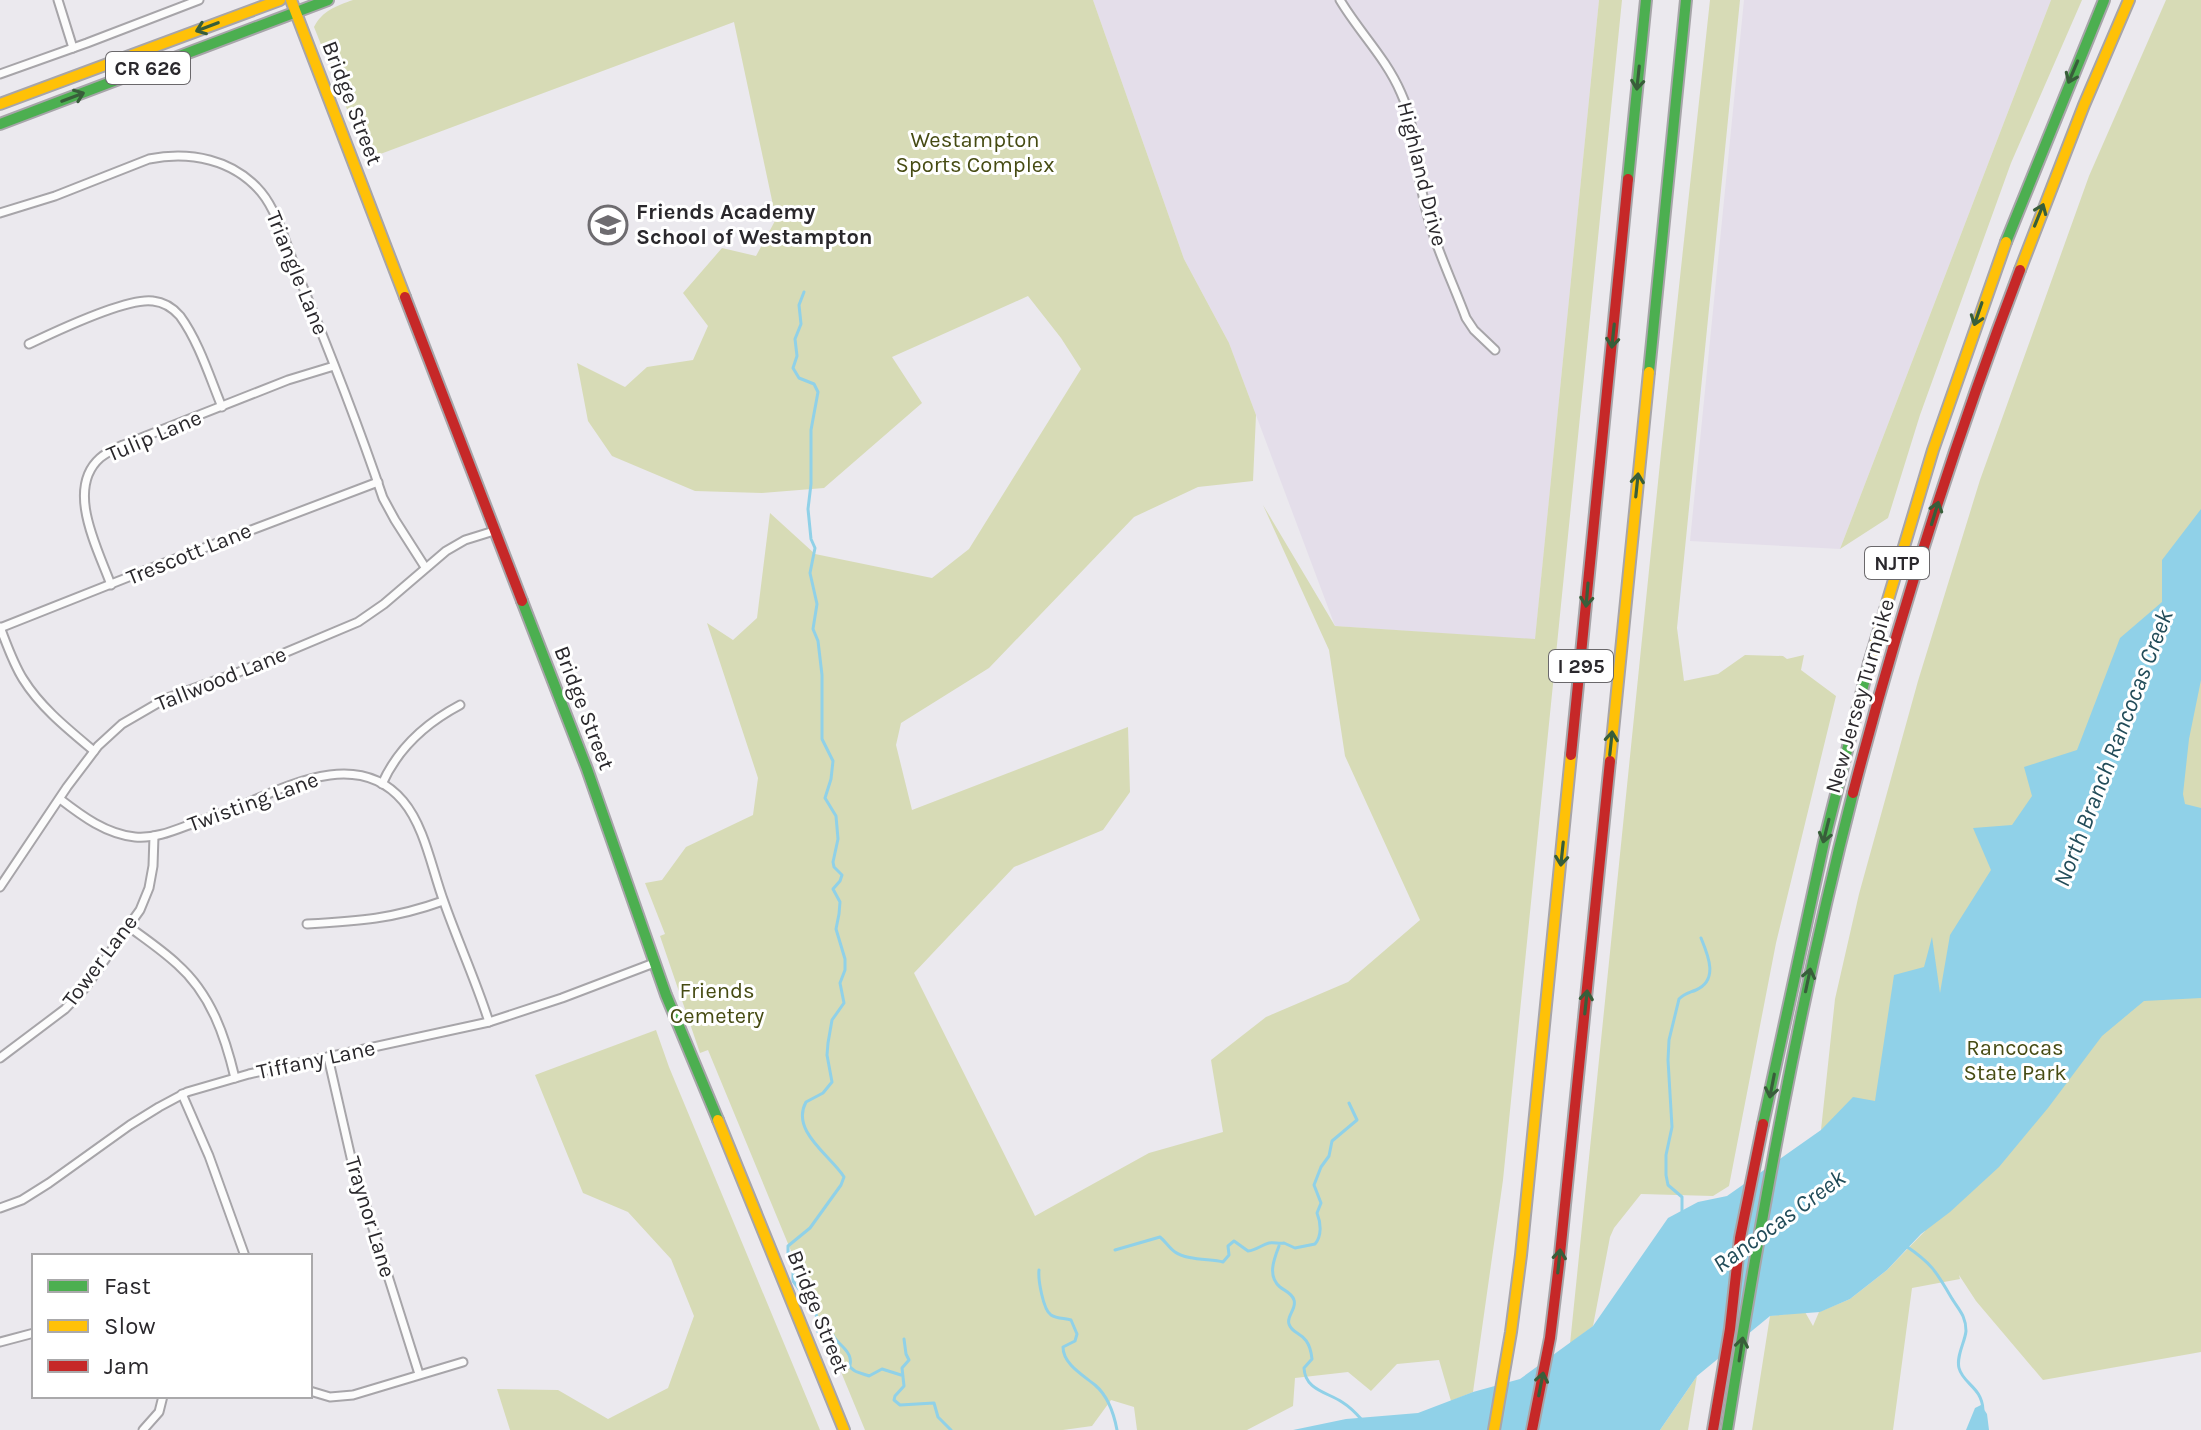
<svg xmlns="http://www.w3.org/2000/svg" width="2201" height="1430" font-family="Karla,sans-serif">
<rect width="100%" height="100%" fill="#ebe9ee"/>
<g fill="#e4deea">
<path d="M1093,0h506l-64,640 -200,-14 -106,-283 -45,-84z"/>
<path d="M1744,0h307l-211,549 -150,-8z"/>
</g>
<g fill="#d7dbb6">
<path d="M353,0h740l91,259 45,84 27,72 -3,66 -55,6 -64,30 -145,151 -88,55 -5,22 16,65 216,-83 2,65 -27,38 -89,37 -100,106 121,243 114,-63 74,-21 -12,-72 55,-43 82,-35 72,-62 -75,-164 -16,-106 -66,-145 72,121 200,13 64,-639h23l-119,1180 -30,212 -22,9 -12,-41 -42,4 -26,27 -23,-19 -53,6 -2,28 -46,24h-110l-3,-23 -23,-7 -19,26 -29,4h-198l-157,-380 -8,3 -40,-117 5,-2 -20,-51 17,-3 24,-33 67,-32 5,-37 -51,-155 26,17 24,-22 13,-105 45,41 117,24 37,-29 112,-180 -20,-31 -33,-42 -136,61 30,46 -98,85 -62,5 -67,-2 -83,-35 -24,-35 -11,-58 48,24 22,-20 46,-7 15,-34 -25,-33 39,-45 34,8 20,-37 -42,-197 -367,137 -53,-132c8,-16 22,-21 39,-27z"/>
<path d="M1710,0h30l-63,628 7,53 34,-7 27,-19 38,1 4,3 17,-4 -3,15 35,26 -60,247 -47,243 -16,10 -72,-2 -27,34 -4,9 -17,89 -23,18 91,-891z"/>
<path d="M2051,0h31l-71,163 -91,252 -32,103 -48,31z"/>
<path d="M2166,0h35v1352l-158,28 -67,-79 -17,-26 1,4 -48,9 -19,142h-141l18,-114 35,-4 8,14 6,-14 31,-13 37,-29 38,-39 -104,-101 14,-131 24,-105 59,-213 62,-201 109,-304z"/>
<path d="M656,1030l13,37 151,363h-310l-13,-41 61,1 50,29 60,-31 26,-72 -23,-57 -43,-47 -45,-19 -48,-118z"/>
<path d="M1697,1376l-9,54h-28z"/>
</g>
<g fill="#90d1e8">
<path d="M2201,509v171l-12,59 -6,55 2,10 16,4v190l-57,3 -42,35 -54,72 -49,59 -49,45 -29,22 -34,36 -37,29 -30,13 -50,4 -73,60 -37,54h-367l53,-11 72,-6 55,-21 47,-13 73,-53 75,-108 30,-16 29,-6 94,-66 32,-33 22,4 19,-126 30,-8 8,-30 8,56 10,-58 41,-65 -18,-42 39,-3 20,-29 -8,-29 53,-17 43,-112 42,-36v-42z"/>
<path d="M1981,1405l6,9 2,16h-23l9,-22z"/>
</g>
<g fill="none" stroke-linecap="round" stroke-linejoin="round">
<g stroke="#90d1e8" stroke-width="3">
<path d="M804,292l-5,13 2,19 -6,15 2,17 -4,12 6,10 15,6 4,8 -7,38v54l-3,25 3,30 4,9 -5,25 7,31 -4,25 5,12 4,34v64l11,22 -2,18 -6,19 11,18 2,23 -5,23 1,5 8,8 -2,6 -7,8 7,13 -1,12 -3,15 9,30v11l-5,13 4,20 -12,17 -4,23 -1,12 5,27 -9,11 -17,9c-16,29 25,54 38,75l-3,8 -31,43 -22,18v7l5,14v14l23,31 2,20 4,2 11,1c4,9 15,13 17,23 2,9 -4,7 5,13 1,1 12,4 14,5l13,-7 19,6"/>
<path d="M1682,1211v-14l-14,-12 -2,-10v-20l6,-28 -4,-67 1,-20 10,-41c6,-6 10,-6 17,-9 23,-10 12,-35 5,-52"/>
<path d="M1279,1246c-5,13 -12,30 1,41 5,4 12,6 14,13 3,9 -8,16 -5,24 4,13 20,6 23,35l-8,9c1,22 23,24 38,34 8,5 14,11 20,18"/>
<path d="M1906,1246c25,17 30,25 45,51 7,12 15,18 15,34 -1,11 -10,25 -7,37 4,16 23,19 24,42"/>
<path d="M1115,1250l45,-13c6,5 9,11 15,15 11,8 35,7 48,10l6,-7 -1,-9 6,-5 14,10c9,-1 13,-6 21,-8 5,-1 10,1 15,0l11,5 20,-4c7,-8 6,-21 2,-31l4,-10 -7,-18 7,-18 8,-11 3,-15 25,-21 -8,-17"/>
<path d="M1039,1270c-1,9 4,40 12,45 6,4 14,3 20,5l6,14 -2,7 -12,6c0,17 20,28 32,38 13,11 19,29 22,45"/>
<path d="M904,1339l2,15 3,6 -7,8 2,18 -9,10 -1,4 6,5 34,-2 4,14 13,13"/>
</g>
<g stroke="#a7a5a9" stroke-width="11">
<g id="street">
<path d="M58,0l15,48"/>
<path d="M1340,0c19,32 46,58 61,93 15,33 14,68 22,103 8,42 28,82 43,122l8,12 21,20"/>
<path d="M0,74l87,-31 112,-43"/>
<path d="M0,213l55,-17 94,-37c41,-8 84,0 112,33 16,19 26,54 35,78 31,75 61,151 87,228l12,22 30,47"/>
<path d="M29,344c25,-12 99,-47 124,-43 10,1 20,7 27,15 19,26 30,62 42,91"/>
<path d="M111,585c-13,-36 -46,-96 -11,-127 7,-6 15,-9 23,-13l165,-65 46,-14"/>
<path d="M0,627c7,18 13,36 23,52 18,29 46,51 71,72"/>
<path d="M0,628l159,-63 219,-83"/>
<path d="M382,784c16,-36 44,-61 78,-79"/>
<path d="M60,799c22,17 46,35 75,38 20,2 40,-7 59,-14 17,-6 34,-12 51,-19 48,-21 115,-54 158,-3 22,26 29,69 41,101 14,40 32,79 45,120"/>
<path d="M0,887l67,-100 31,-41 24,-22 43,-25 74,-27 119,-50 26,-18 62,-53 19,-11 29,-9"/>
<path d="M307,924c52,-3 86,-5 136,-23"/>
<path d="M128,926c16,12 34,24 49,38 34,30 48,72 58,114"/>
<path d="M328,1057l24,105 67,212"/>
<path d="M0,1058l65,-49 20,-21 40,-57 15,-21 9,-22 4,-22 1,-30"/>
<path d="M182,1094l27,62 36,100"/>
<path d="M0,1208l22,-8 27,-17 81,-58 29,-18 28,-15 62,-18 240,-52 73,-24 92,-35"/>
<path d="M0,1342l34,-9"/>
<path d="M310,1391l20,6 23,-2 110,-33"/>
<path d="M143,1430l16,-18 4,-16"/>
</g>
</g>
<g stroke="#a7a5a9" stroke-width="14">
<g id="fast">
<path d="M0,124l328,-124"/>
<path d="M1628,179l18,-179"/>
<path d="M2006,242l98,-242"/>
<path d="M1649,372l37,-372"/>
<path d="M522,601l65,168 79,226 52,125"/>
<path d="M1763,1124l61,-282 45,-179"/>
<path d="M1727,1430c34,-214 72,-427 126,-637"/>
</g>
</g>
<g stroke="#a7a5a9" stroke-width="14">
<g id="slow">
<path d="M291,0l114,297"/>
<path d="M0,104l280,-104"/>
<path d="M2020,270l64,-165 45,-105"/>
<path d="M1869,663l64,-213 73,-208"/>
<path d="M1610,761l39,-389"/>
<path d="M718,1120l126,310"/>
<path d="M1494,1430l17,-98 10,-77 50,-500"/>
</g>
</g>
<g stroke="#a7a5a9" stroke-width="14">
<g id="jam">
<path d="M405,297l117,304"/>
<path d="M1571,755l57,-576"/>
<path d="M1853,793c46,-177 102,-352 167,-523"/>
<path d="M1532,1430l18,-92 9,-74 51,-503"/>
<path d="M1713,1430l17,-101 10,-91 23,-114"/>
</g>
</g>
<use href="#street" stroke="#fcfcfc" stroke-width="7"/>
<use href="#fast" stroke="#4caf50" stroke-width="10"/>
<use href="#slow" stroke="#ffc107" stroke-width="10"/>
<use href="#jam" stroke="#c62828" stroke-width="10"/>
</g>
<defs><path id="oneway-shaft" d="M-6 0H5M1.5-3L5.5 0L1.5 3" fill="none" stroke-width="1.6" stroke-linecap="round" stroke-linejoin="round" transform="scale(2)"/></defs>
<g stroke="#385e3a">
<use href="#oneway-shaft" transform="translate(207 27) rotate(159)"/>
<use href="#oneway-shaft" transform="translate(2073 72) rotate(113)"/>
<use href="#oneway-shaft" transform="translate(1638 78) rotate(96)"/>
<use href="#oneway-shaft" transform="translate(73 97) rotate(-21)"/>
<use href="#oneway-shaft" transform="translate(2039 215) rotate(-68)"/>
<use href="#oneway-shaft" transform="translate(1978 314) rotate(109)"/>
<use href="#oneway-shaft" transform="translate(1613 336) rotate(96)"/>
<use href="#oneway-shaft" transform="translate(1637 485) rotate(-84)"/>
<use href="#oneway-shaft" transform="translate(1935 513) rotate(-73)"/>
<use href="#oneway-shaft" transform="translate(1587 595) rotate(95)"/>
<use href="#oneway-shaft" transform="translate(1611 743) rotate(-84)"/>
<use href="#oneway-shaft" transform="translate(1826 831) rotate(104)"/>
<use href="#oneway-shaft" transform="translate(1562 854) rotate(96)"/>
<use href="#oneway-shaft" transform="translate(1808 980) rotate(-78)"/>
<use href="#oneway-shaft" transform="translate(1586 1002) rotate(-84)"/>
<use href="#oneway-shaft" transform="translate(1772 1086) rotate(101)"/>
<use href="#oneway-shaft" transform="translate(1559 1261) rotate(-84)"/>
<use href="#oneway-shaft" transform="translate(1741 1349) rotate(-81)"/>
<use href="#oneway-shaft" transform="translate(1541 1384) rotate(-79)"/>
</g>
<defs>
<g id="school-ring" transform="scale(2)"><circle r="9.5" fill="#fff" stroke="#6e6c70" stroke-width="1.5"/><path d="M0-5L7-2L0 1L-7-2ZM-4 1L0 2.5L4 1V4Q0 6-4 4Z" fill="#6e6c70"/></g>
</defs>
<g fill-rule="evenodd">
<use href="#school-ring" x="608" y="225"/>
</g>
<g text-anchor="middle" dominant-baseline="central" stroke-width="6" stroke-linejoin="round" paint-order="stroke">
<g fill="#fff" stroke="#6a686b" stroke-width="2">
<rect x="106" y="52" width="84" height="32" rx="6"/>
<rect x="1865" y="547" width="64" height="32" rx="6"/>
<rect x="1549" y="650" width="64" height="32" rx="6"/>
</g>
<g font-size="20" font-weight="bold" fill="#2a282c">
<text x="148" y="68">CR 626</text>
<text x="1897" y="563">NJTP</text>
<text x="1581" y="666">I 295</text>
</g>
<g font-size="22" fill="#2a282c" stroke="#fff">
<text transform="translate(352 103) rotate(69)">Bridge Street</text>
<text transform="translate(1422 174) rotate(76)">Highland Drive</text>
<text transform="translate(297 273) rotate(68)">Triangle Lane</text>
<text transform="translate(154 436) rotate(-23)">Tulip Lane</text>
<text transform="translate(189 554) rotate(-22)">Trescott Lane</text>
<text transform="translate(221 679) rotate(-22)">Tallwood Lane</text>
<text transform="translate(1860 696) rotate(-74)">New Jersey Turnpike</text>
<text transform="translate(584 708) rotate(69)">Bridge Street</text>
<text transform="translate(253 802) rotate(-20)">Twisting Lane</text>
<text transform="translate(100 961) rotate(-53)">Tower Lane</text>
<text transform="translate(316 1060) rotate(-12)">Tiffany Lane</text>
<text transform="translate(370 1217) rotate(73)">Traynor Lane</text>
<text transform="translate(818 1312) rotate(68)">Bridge Street</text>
</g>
<g font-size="22" fill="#464b13" stroke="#fff">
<text x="975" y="140">Westampton<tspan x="975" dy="25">Sports Complex</tspan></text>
<text x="717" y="991">Friends<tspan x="717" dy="25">Cemetery</tspan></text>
<text x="2015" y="1048">Rancocas<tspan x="2015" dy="25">State Park</tspan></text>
</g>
<g font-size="22" font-weight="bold" fill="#2a282c" stroke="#fff" text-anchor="start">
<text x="636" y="212">Friends Academy<tspan x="636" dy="25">School of Westampton</tspan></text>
</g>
<g font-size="24" font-style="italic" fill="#224c59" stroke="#fff">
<text transform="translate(2113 748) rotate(-69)">North Branch Rancocas Creek</text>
<text transform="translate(1779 1221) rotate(-36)">Rancocas Creek</text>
</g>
</g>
<rect x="32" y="1254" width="280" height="144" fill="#ffffff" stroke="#aaa9ab" stroke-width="2"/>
<rect x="48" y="1280" width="40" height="12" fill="#4caf50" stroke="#aaa9ab" stroke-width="2"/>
<text x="104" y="1294" font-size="24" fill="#2a282c">Fast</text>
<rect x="48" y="1320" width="40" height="12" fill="#ffc107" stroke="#aaa9ab" stroke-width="2"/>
<text x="104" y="1334" font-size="24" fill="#2a282c">Slow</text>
<rect x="48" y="1360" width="40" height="12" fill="#c62828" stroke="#aaa9ab" stroke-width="2"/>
<text x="104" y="1374" font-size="24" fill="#2a282c">Jam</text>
</svg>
